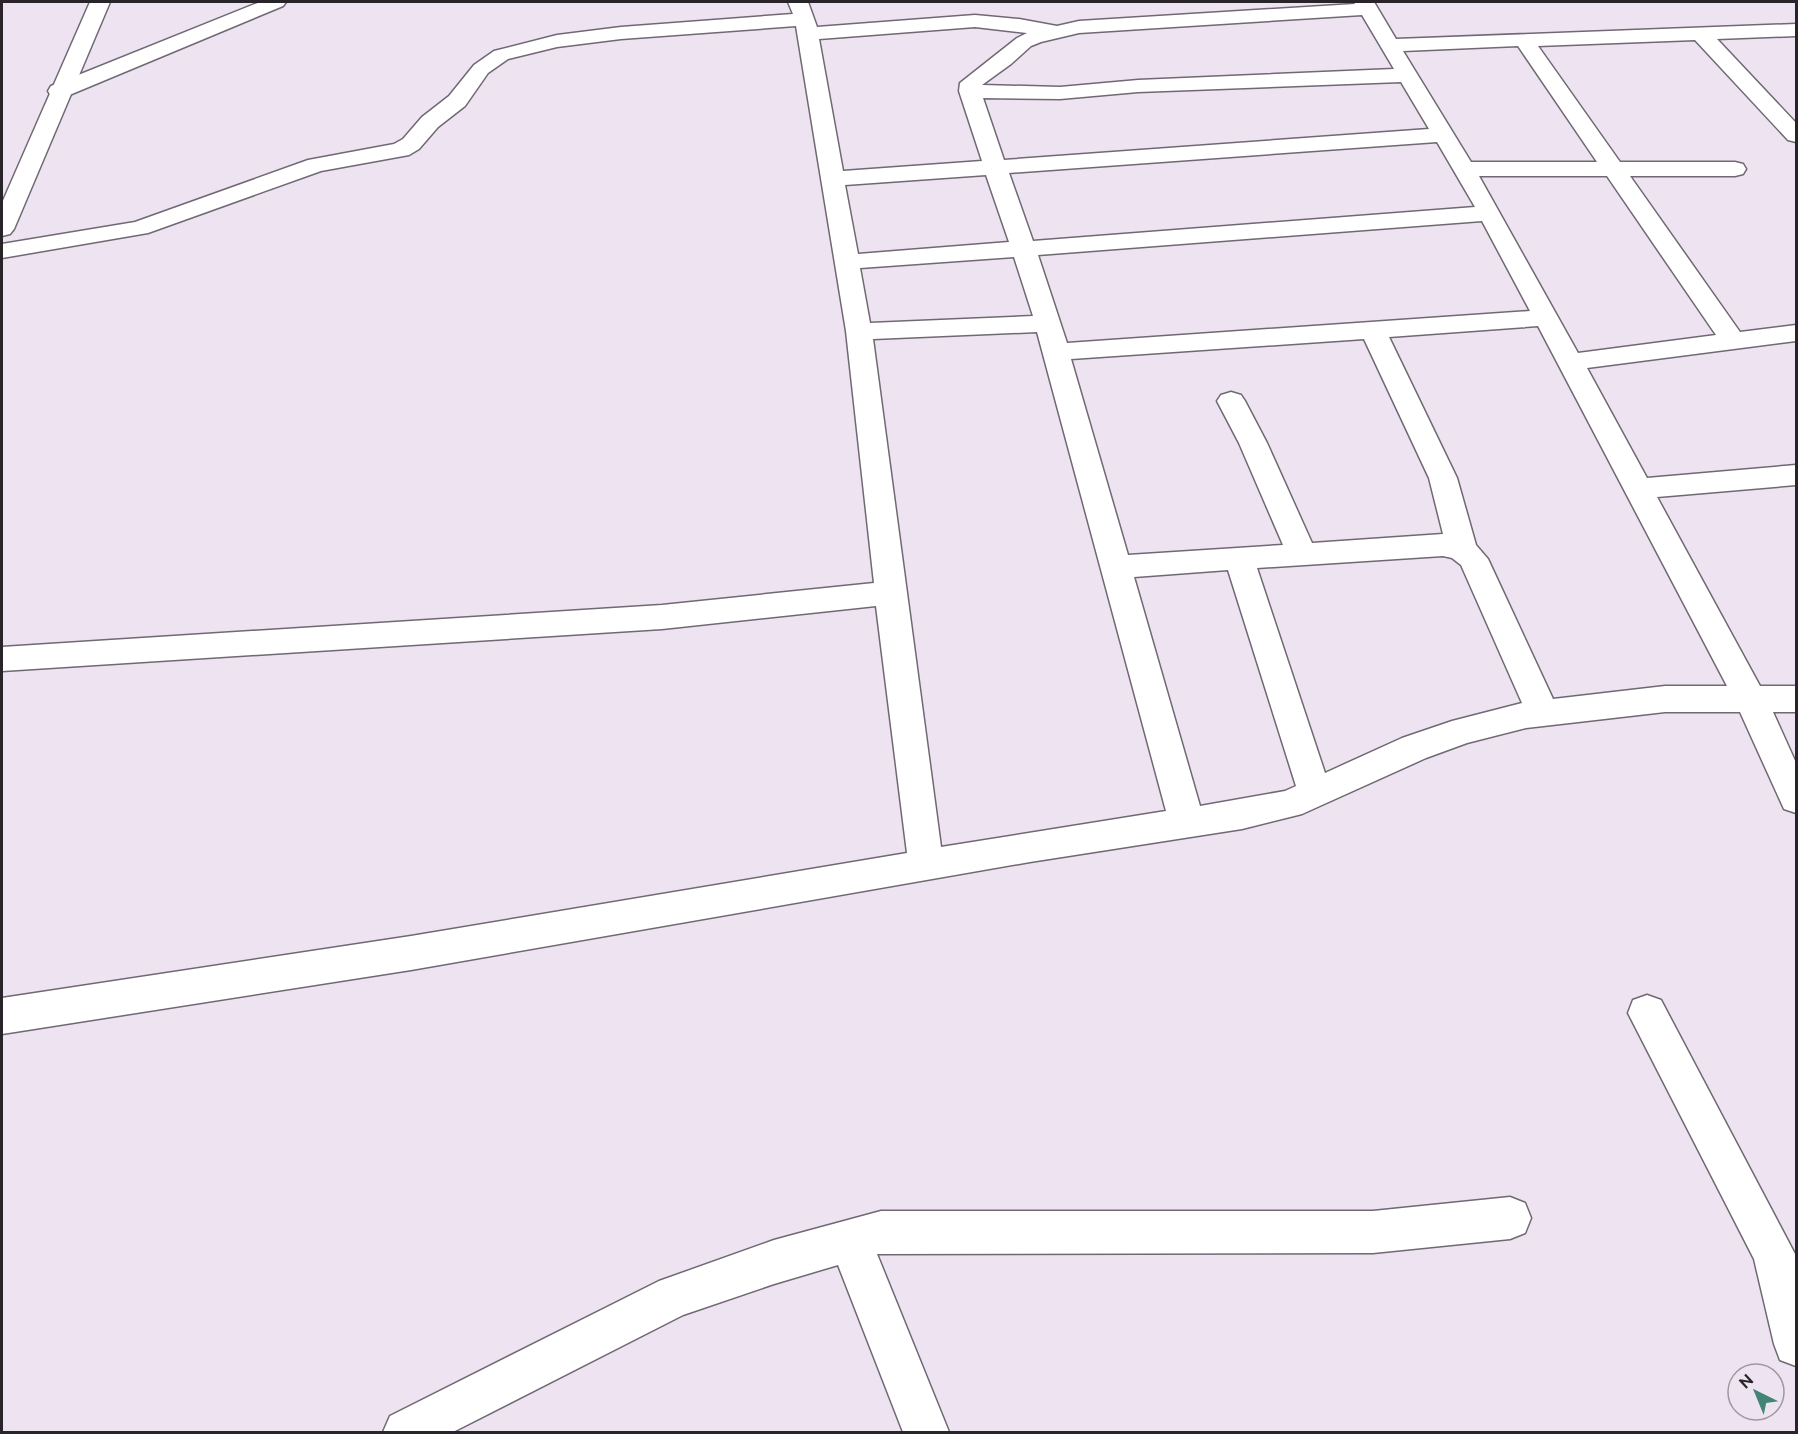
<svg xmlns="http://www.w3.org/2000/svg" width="1798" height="1434" font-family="Raleway,sans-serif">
<rect width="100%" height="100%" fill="#eee4f1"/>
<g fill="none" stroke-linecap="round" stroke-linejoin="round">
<g stroke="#706873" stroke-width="3">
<g id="minor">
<path d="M260,2h26l-3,4 -216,90 -8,1 -8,-1 -3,-5 3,-5z"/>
<path d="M788,2h20l9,25 158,-12 44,4 38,7 22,-5 276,-17 -1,-2h20l22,37 400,-15v12l-79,3 79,84v19l-8,-2 -93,-100 -157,6 82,116h115l8,2 3,5 -3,5 -8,2h-105l110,156 56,-7v16l-209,27 60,110 149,-13v20l-139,12 103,189h36v26h-23l23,51v50l-12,-4 -44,-97h-75l-139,16 -59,15 -41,15 -124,56 -60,15 -212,33 -619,108 -409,64v-36l409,-62 496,-83 -31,-247 -214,23 -660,42v-24l660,-42 212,-22 -28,-252 -50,-305 -175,13 -64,8 -49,12 -20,14 -23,33 -27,21 -19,22 -10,6 -88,16 -173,62 -146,25v-14l133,-22 173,-62 86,-16 9,-5 19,-22 27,-21 25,-31 20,-14 63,-16 64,-8 172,-13zM1362,15l32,54 -256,11 -78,7 -78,-2 29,-21 20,-18 10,-4 38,-9zM975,27l52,6 -10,5 -57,45 -1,8 23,70 -139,10 -24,-132zM1518,46l79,116h-126l-68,-111zM1401,82l28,47 -425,31 -21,-62 77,1 78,-7zM1437,142l38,65 -442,34 -24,-68zM986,175l23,67 -151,12 -13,-69zM1479,176h128l109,159 -138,18zM1482,221l48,90 -463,32 -29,-88zM1014,257l19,59 -163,7 -10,-55zM1538,326l189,360h-62l-112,13 -65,-140 -12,-14 -19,-67 -68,-141zM1037,332l129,479 -225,36 -68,-508zM1364,339l65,139 14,56 -131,9 -45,-100 -22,-42 -4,-6 -10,-3 -10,3 -4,6 22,42 44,102 -155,10 -57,-196zM1443,556l9,2 9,7 61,138 -70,18 -50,17 -77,35 -68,-205zM1228,570l68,216 -11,5 -85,15 -66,-229z"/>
<path d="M1647,995l14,5 134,254 1,112 -16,-6 -6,-16 -20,-85 -126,-246 5,-13z"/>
<path d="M1510,1197l15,6 6,15 -6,15 -15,6 -137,14 -496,1 72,178h-46l-65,-167 -64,19 -91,31 -230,117h-70l7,-16 269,-135 115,-41 107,-29h492z"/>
</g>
</g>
<g stroke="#706873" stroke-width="3">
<path id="major" d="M90,2h20l-96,227 -4,5 -8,2v-33z"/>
</g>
<use href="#minor" fill="#fff" fill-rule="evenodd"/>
<use href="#major" fill="#fff" fill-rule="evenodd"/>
</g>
<rect width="1798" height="1434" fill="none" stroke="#282429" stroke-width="6"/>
<g transform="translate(1756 1392) rotate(317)"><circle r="28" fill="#eee4f1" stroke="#9f97a1" stroke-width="1.5"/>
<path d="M0-4.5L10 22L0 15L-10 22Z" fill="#428576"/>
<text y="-9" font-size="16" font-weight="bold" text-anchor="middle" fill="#282429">N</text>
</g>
</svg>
